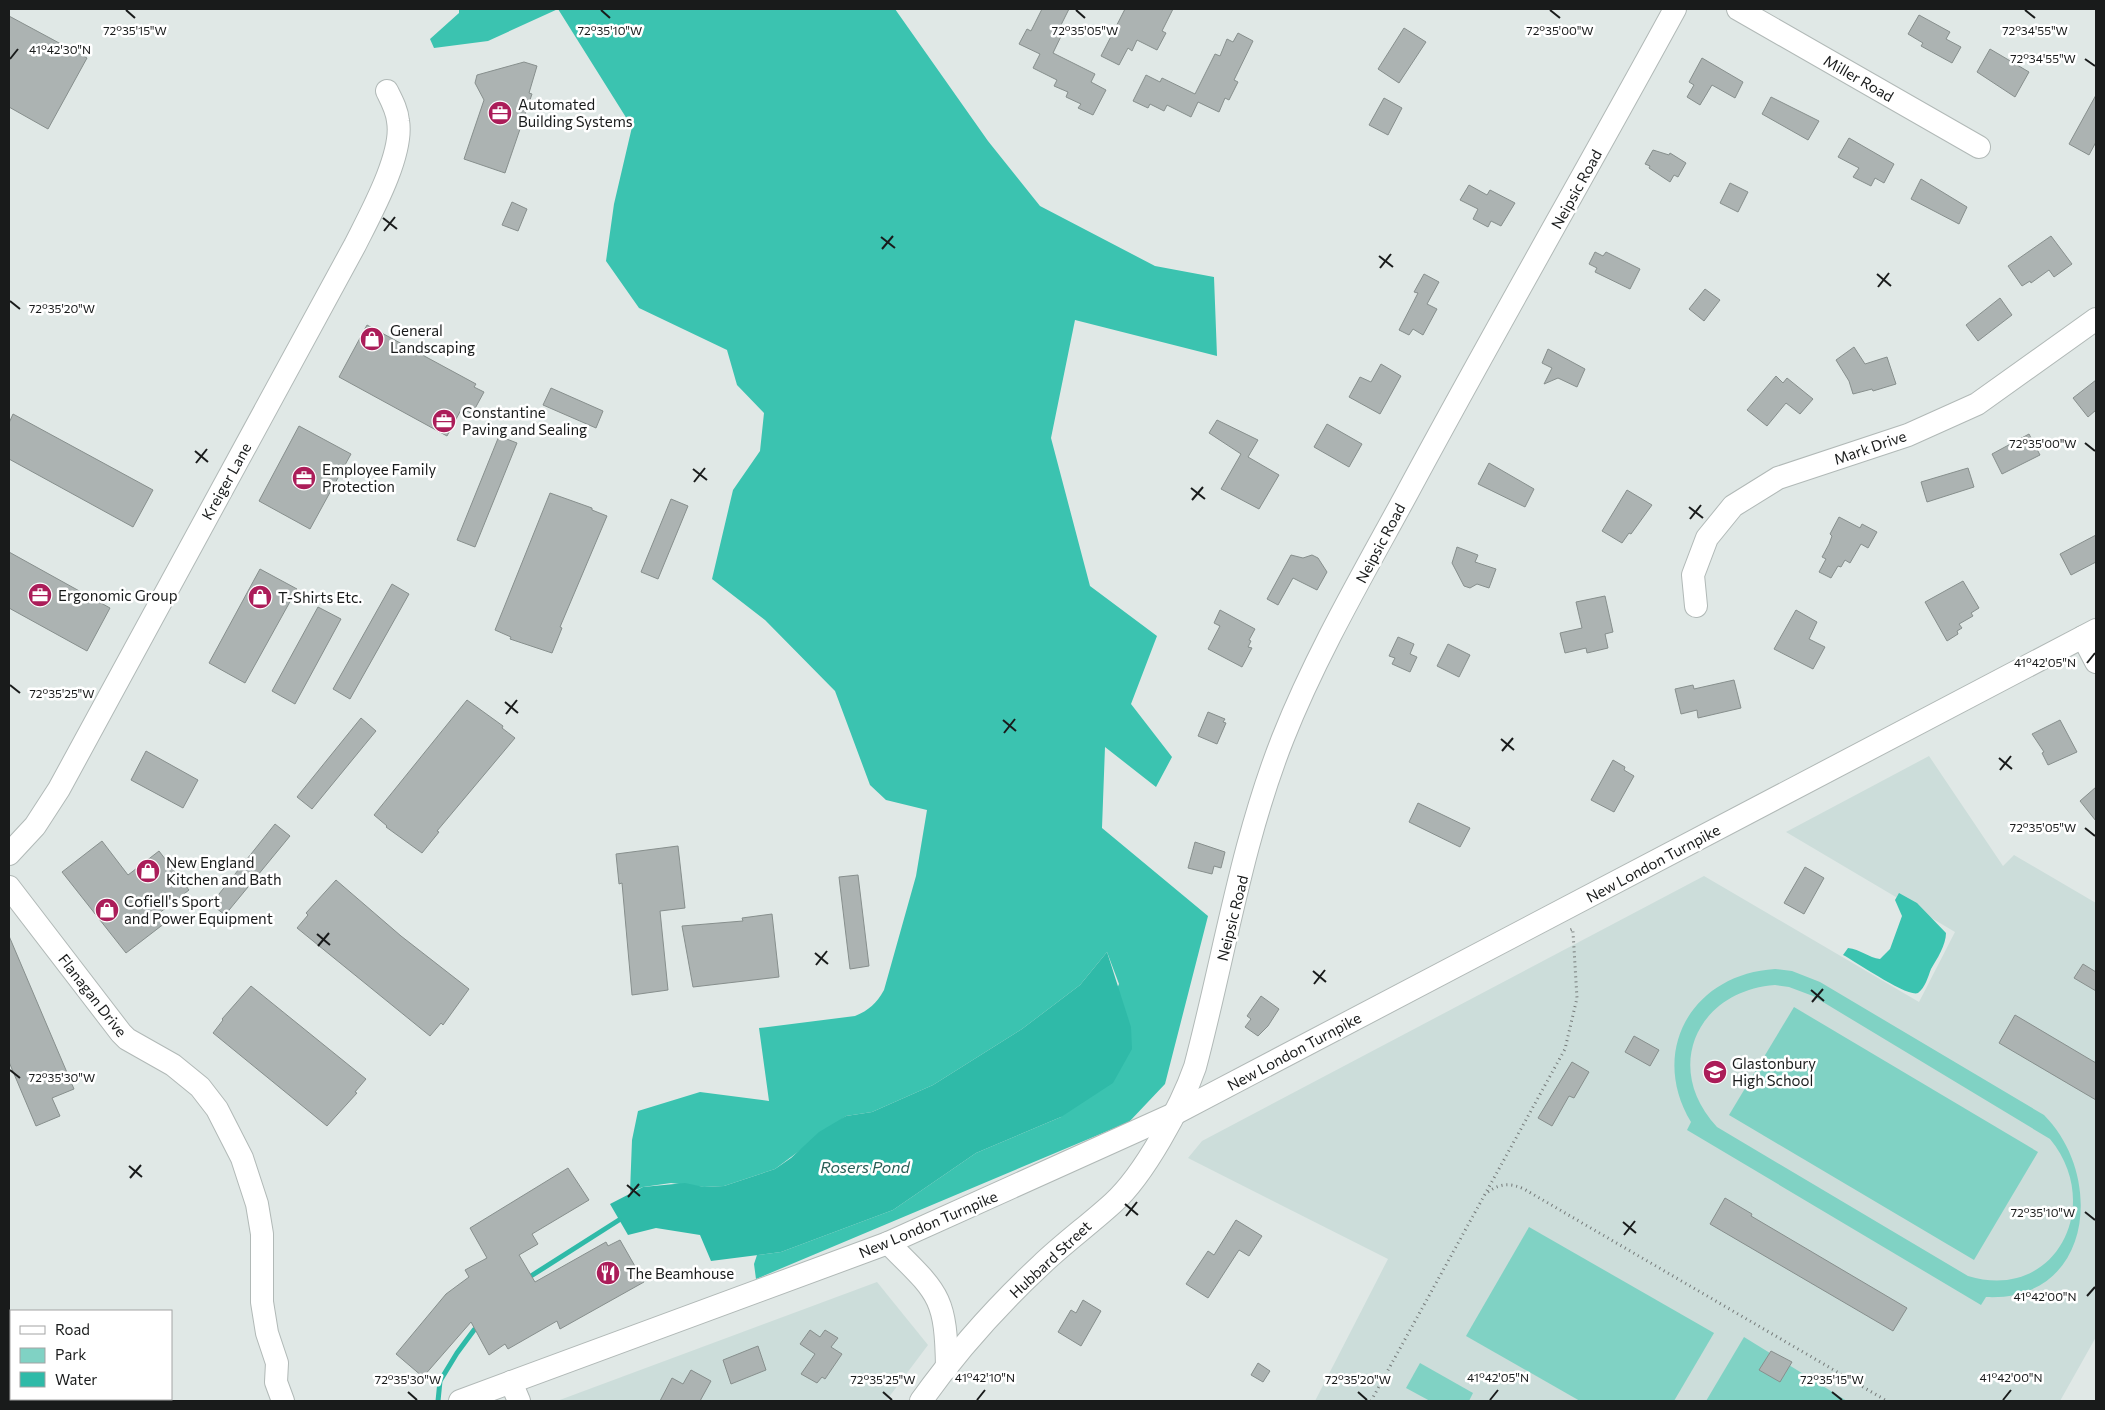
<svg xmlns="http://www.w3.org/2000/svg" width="2105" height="1410" font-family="Commissioner,sans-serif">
<rect width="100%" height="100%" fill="#e0e8e6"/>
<g fill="#ccddda">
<path d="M1929,756l74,110 11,-11 82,48v434l-36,64h-745l73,-142 -200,-101 14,-17 502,-265 215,126 36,-70 -169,-100z"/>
<path d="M877,1282l51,63 -42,56h-329z"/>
</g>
<g fill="#80d2c4" fill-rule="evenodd">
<path d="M1775,969l17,2 28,11 224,133c61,61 49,187 -58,182l-5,8 -294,-175 4,-8c-43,-72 2,-148 84,-153zM1775,985l14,2 24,9 237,143c55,66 5,164 -82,137l-251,-149c-55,-59 -20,-136 58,-142z"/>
<path d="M1794,1007l244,145 -64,108 -245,-145z"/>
<path d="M1529,1227l185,106 -40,68h-94l-114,-65z"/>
<path d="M1744,1337l103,64h-141z"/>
<path d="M1420,1363l53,30 -4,8h-39l-24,-13z"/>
</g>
<g fill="#3bc3b0">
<path d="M459,9h99l-70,32 -54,7 -4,-9 29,-26z"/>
<path d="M558,9h337l93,132 52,65 115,60 59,11 3,79 -142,-36 -24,118 39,148 67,50 -26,68 41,53 -16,30 -51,-40 -3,81 106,88 -43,168 -36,38 -373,157 -2,-15 3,-9 24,-3 112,-42 83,-57 85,-36 58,-133 -12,-32 -27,33 -58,44 -89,56 -61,27 -26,4 -71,53 -51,17 -20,1 -33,-4 -28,4 -13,5 2,-52 6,-29 62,-19 69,9 -10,-73 96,-12c14,-6 21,-12 29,-26l32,-114 11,-66 -41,-10 -16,-15 -35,-94 -70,-71 -53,-41 21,-89 27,-39 4,-38 -27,-28 -10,-35 -88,-42 -33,-47 8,-57 18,-77z"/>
<path d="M1899,893l18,10 29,30c0,12 -9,26 -15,36 -3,8 -6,19 -13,24 -10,5 -63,-32 -75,-38l5,-7c12,1 21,10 32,11l10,-10 12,-33 -7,-16z"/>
</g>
<path fill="#2fbaa8" d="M1107,952l24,75 1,22 -19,34 -52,34 -85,36 -83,57 -112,42 -70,9 -11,-26 -44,-7 -28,7 -18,-31 33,-17 42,-4 19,4 20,-1 51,-17 16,-11 28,-26 27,-16 26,-4 61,-27 89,-56 58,-44z"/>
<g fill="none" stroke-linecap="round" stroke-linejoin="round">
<g stroke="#2fbaa8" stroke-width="5">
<path d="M531,1276l88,-56"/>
<path d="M438,1401l2,-20 17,-28 17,-23"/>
</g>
</g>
<g fill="#acb3b2" stroke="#878f8d">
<path d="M1042,9h27l-9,18 4,3 -11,23 42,21 -4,8 15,8 -13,25 -15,-7 3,-4 -15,-7 2,-5 -14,-6 3,-6 -24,-12 7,-14 -21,-10 8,-15 4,2z"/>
<path d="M1125,9h48l-11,22 4,2 -9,17 -20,-10 -5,11 -4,-3 -9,17 -18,-9z"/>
<path d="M1919,15l31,17 -4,7 15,8 -9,16 -31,-17 2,-3 -15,-9z"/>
<path d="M9,16l78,42 -39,71 -39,-22z"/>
<path d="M1404,28l22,14 -27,41 -21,-14z"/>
<path d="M1238,33l15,8 -19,39 4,2 -9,18 -4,-2 -6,14 -21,-10 -7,15 -24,-12 -3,6 -14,-7 -2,4 -15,-7 13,-26 14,7 2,-4 33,16 20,-40 5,2 7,-17 6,3z"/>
<path d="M1990,49l39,23 -14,25 -38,-25z"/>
<path d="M1702,58l41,24 -8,16 -23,-13 -12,20 -13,-8 7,-12 -5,-3z"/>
<path d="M524,62l13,4 -8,27 3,1 -27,79 -41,-14 20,-59 -9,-17 2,-8z"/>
<path d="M2096,95v47l-7,13 -20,-11z"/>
<path d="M1771,97l48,24 -11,19 -46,-26z"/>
<path d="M1384,98l18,10 -14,27 -19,-10z"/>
<path d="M1849,138l45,26 -10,19 -9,-5 -4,8 -18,-9 6,-9 -21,-11z"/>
<path d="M1653,150l16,5 1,-2 16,10 -8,14 -4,-2 -4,7 -21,-14 1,-2 -5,-2z"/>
<path d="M1921,179l46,28 -8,17 -48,-25z"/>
<path d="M1730,183l18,9 -10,20 -18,-9z"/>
<path d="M1469,185l18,10 3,-5 25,13 -14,23 -10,-5 -3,6 -15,-8 5,-10 -18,-9z"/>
<path d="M512,202l15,7 -9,22 -16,-6z"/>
<path d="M2051,236l21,28 -18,13 -5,-7 -18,13 -1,-2 -8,5 -14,-20z"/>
<path d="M1595,252l8,4 3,-4 34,17 -10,20 -35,-17 2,-4 -8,-4z"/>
<path d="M1424,274l15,8 -12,22 10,5 -14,26 -10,-6 -4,6 -10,-5 19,-37 -4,-1z"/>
<path d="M1705,289l15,11 -16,21 -15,-12z"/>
<path d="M2000,298l12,17 -34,26 -12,-16z"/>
<path d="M367,325l109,59 -2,3 10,5 -12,22 -10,-6 -15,28 -108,-59z"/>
<path d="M1854,347l11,17 22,-7 9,27 -23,7 -1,-2 -19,5 -4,-13 -13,-21z"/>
<path d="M1548,349l37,20 -8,18 -19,-9 -14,6 8,-16 -10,-5z"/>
<path d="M1381,364l20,12 -21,38 -31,-17 11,-20 11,5z"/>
<path d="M1776,376l7,7 4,-5 26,21 -13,15 -14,-11 -19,23 -20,-16z"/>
<path d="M2096,380v30l-8,7 -15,-19z"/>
<path d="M551,388l52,23 -7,17 -53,-23z"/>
<path d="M13,414l140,76 -20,37 -124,-68v-36z"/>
<path d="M1217,420l41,20 -10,17 31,18 -20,34 -38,-20 20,-35 -32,-21z"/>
<path d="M1327,424l35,20 -13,23 -35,-20z"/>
<path d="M299,426l52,28 -41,75 -51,-28z"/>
<path d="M2029,434l11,21 -38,19 -10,-20z"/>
<path d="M499,436l18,7 -42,104 -18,-7z"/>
<path d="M1489,463l45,26 -9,18 -47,-23z"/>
<path d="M1968,468l6,19 -47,15 -6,-20z"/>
<path d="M1627,490l25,15 -21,29 -2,-1 -7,10 -20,-12z"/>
<path d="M550,493l42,15v2l15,6 -47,111 2,1 -10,25 -42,-14 1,-2 -16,-7z"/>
<path d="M671,499l17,7 -30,73 -17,-7z"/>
<path d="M1839,517l21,11 2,-4 15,8 -9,16 -7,-4 -11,19 -5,-3 -4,7 -3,-1 -7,12 -12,-6 7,-13 -4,-2 7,-13 3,-8 -2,-2z"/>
<path d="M2096,535v27l-25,13 -11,-21z"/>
<path d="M1457,547l21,8 -3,7 21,7 -7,19 -12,-4 -7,4 -6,-2 -12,-23z"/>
<path d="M9,552l101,56 -23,43 -78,-43z"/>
<path d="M1291,555l12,3 9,-3 6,3 9,14 -10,18 -24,-12 -15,27 -11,-6z"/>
<path d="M260,569l37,20 -52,94 -36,-20z"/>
<path d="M1963,581l16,27 -8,5 2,3 -14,8 3,4 -5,3 1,3 -11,7 -22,-39z"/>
<path d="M392,584l17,10 -59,105 -17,-10z"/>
<path d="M1605,596l8,36 -8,2 3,14 -21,5 -1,-5 -21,5 -5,-20 22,-5 -6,-26z"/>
<path d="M318,607l23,12 -46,85 -23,-13z"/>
<path d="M1220,610l35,19 -6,11 2,1 -3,6 4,1 -10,19 -34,-18 12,-23 -6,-3z"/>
<path d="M1796,610l21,12 -8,17 16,8 -12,22 -39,-20z"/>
<path d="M1398,637l16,7 -4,10 7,3 -7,15 -18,-8 3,-6 -6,-2z"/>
<path d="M1448,644l22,11 -11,22 -22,-11z"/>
<path d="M1734,680l7,28 -43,10 -1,-8 -16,4 -6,-25 18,-4 1,4z"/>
<path d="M467,700l36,26 -1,2 13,10 -78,93 2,1 -17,21 -36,-26 1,-1 -13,-11z"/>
<path d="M1208,712l17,7 -2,3 3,1 -9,21 -19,-8z"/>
<path d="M361,718l15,13 -64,78 -15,-12z"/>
<path d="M2060,720l17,32 -29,13 -6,-12 2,-1 -12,-18z"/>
<path d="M146,751l52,29 -15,28 -52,-28z"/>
<path d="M1613,760l12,7 -1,3 10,6 -20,36 -23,-12z"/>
<path d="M2096,787v34l-16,-20z"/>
<path d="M1418,803l52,25 -10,19 -51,-25z"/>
<path d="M275,824l15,12 -65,79 -14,-11z"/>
<path d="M102,841l26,34 31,-24 30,39 -31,24 7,9 -39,30 -64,-81z"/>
<path d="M1195,842l30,10 -4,16 -7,-2 -2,8 -24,-6z"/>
<path d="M678,846l7,62 -25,3 8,79 -36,5 -10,-112 -3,1 -3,-30z"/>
<path d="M1805,867l19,11 -20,36 -20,-11z"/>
<path d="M858,875l11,91 -19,3 -11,-92z"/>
<path d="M336,880l65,56 68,53 -26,36 -2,-2 -11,13 -133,-108 11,-13 -2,-2z"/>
<path d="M772,914l7,63 -86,10 -11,-61 61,-5 -1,-3z"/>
<path d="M9,936l65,153 -22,9 8,18 -24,10 -27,-64z"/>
<path d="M2083,964l13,8v19l-22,-13z"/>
<path d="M251,986l115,93 -11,13 2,1 -30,33 -114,-93 10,-13 -1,-1z"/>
<path d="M1261,996l18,13 -11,17 -10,10 -13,-9 6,-8 -4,-3z"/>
<path d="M2015,1015l81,48v37l-97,-57z"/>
<path d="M1634,1036l25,14 -9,16 -25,-14z"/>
<path d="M1572,1062l17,10 -15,26 -5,-2 -17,30 -14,-8z"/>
<path d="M568,1168l21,32 -57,34 6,10 -19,11 16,27 71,-40 2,4 12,-6 24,42 -84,47 -3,-8 -49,28 -3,-5 -16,11 -18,-33 -48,55 -27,-23 50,-60 23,-17 -4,-7 22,-12 -17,-30z"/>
<path d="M1725,1198l27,16 -1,2 156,92 -14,23 -183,-107z"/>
<path d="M1236,1220l26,16 -13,20 -10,-6 -31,48 -22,-14 22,-33 6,4z"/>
<path d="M1083,1300l18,11 -20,35 -23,-14 13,-22 5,3z"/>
<path d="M810,1330l10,7 5,-7 13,8 -7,9 11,7 -17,25 -3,-2 -5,6 -16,-9 14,-20 -15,-10z"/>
<path d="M758,1346l8,24 -35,14 -8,-24z"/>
<path d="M1771,1351l21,11 -12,20 -21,-12z"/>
<path d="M1258,1363l12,8 -7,11 -12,-7z"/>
<path d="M691,1370l20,11 -11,20h-40l12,-23 11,6z"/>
</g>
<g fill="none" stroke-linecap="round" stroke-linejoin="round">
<g stroke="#b1b9b7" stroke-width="24">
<g id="minor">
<path d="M1738,9l241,138"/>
<path d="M1696,606l-3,-31 14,-37 26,-32 45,-28 130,-43 69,-31 119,-85"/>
<path d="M2083,637l13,25"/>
<path d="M9,854l26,-28 24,-37 296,-544c15,-30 49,-91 43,-124 -1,-11 -6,-20 -11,-30"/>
<path d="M9,887l112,146 6,6 46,26 27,22 17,22 25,49 15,46 5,30v68l5,31 10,30 -1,19 7,19"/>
<path d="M888,1243c50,50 58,52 59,125"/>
<path d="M511,1382l8,19"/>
<path d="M460,1401l428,-158 286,-129 922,-484"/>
<path d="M921,1401c35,-49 76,-95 120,-136 23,-22 49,-41 72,-62 31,-28 68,-96 82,-136 29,-109 46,-223 88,-329 33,-83 79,-162 122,-241 88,-164 181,-325 270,-488"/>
</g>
</g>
<g stroke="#757a79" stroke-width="3" stroke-dasharray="1 4" stroke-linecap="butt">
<path d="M1488,1192c12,-9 23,-9 36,-3l363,212"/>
<path d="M1371,1401l194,-352 12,-51 -4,-66v-3l-3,1"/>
</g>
<use href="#minor" stroke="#fff" stroke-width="22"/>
</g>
<path fill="none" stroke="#191b1b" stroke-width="2" d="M126,10l9,8M601,10l9,8M1076,10l9,8M1550,10l10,8M2025,10l10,8M10,59l8,-10M2085,59l10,7M383,218l14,11M384,231l11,-14M881,237l14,11M882,249l11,-13M1379,256l14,11M1380,268l11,-14M1877,274l14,12M1878,287l11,-14M10,301l10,8M2085,443l10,8M195,451l13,11M196,463l11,-14M693,469l14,11M694,482l11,-14M1191,488l14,11M1192,500l11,-13M1689,507l14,11M1690,519l11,-14M2087,663l8,-10M10,685l10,8M505,702l13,11M506,714l11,-14M1003,720l13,11M1004,733l11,-14M1501,739l13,11M1502,751l11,-13M1999,758l13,11M2000,770l11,-14M2085,828l10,8M317,934l13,11M318,946l11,-13M815,953l13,11M816,965l11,-14M1313,971l13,11M1314,984l11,-14M1811,990l13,11M1812,1002l11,-13M10,1070l10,8M129,1166l13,11M130,1178l11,-13M627,1185l13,11M628,1197l11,-13M1125,1204l13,11M2085,1212l10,8M1126,1216l11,-14M1623,1222l13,11M1624,1235l11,-14M2087,1296l8,-9M408,1392l9,8M883,1392l9,8M1358,1392l9,8M1832,1392l10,8M977,1400l8,-10M1490,1400l8,-10M2003,1400l8,-10"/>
<defs>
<g id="office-disc" transform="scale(1.25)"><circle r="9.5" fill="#ab1d59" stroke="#fff"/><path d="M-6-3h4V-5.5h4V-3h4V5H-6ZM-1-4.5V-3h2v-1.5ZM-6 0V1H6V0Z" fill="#fff"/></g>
<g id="shop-disc" transform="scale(1.25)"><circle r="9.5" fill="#ab1d59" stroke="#fff"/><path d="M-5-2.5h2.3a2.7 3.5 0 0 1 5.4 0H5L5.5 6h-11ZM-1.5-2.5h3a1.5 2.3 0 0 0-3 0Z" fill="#fff"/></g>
<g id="school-disc" transform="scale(1.25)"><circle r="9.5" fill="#ab1d59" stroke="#fff"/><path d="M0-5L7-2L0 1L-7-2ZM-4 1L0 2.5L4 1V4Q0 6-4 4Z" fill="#fff"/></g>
<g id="restaurant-disc" transform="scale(1.25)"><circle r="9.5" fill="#ab1d59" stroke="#fff"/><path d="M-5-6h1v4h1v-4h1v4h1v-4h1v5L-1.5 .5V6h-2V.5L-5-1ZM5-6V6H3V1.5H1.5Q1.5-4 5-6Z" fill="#fff"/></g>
</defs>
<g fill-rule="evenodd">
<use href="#office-disc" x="500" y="113"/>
<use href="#shop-disc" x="372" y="339"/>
<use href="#office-disc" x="444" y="421"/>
<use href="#office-disc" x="304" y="478"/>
<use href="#office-disc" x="40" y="595"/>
<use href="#shop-disc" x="260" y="597"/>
<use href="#shop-disc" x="148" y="871"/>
<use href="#shop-disc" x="107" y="910"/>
<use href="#school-disc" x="1715" y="1072"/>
<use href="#restaurant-disc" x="608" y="1273"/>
</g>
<g text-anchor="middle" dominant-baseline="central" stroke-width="5" stroke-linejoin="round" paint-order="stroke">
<g font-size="15" fill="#191b1b" stroke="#fff">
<text transform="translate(1859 78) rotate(30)">Miller Road</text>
<text transform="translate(1576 189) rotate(-61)">Neipsic Road</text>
<text transform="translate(1870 447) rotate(-19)">Mark Drive</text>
<text transform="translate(226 481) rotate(-61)">Kreiger Lane</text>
<text transform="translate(1380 543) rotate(-62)">Neipsic Road</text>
<text transform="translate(1653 863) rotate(-28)">New London Turnpike</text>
<text transform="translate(1232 918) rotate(-76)">Neipsic Road</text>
<text transform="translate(93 995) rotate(52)">Flanagan Drive</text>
<text transform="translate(1294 1051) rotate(-28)">New London Turnpike</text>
<text transform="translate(928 1224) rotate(-23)">New London Turnpike</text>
<text transform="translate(1050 1259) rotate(-43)">Hubbard Street</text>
</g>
<g font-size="15" fill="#191b1b" stroke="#fff" text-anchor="start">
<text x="518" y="104">Automated<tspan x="518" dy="17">Building Systems</tspan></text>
<text x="390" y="330">General<tspan x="390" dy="17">Landscaping</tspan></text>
<text x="462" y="412">Constantine<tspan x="462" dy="17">Paving and Sealing</tspan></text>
<text x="322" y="469">Employee Family<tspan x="322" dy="17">Protection</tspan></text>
<text x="58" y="595">Ergonomic Group</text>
<text x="278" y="597">T-Shirts Etc.</text>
<text x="166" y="862">New England<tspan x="166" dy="17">Kitchen and Bath</tspan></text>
<text x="124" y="901">Cofiell's Sport<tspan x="124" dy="17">and Power Equipment</tspan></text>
<text x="1732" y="1063">Glastonbury<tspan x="1732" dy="17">High School</tspan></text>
<text x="626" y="1273">The Beamhouse</text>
</g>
<g font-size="16" font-style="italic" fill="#295f56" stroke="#fff">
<text x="865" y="1166">Rosers Pond</text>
</g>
</g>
<g font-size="12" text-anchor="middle" fill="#191b1b" stroke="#fff" stroke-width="5" stroke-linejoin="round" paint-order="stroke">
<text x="135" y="35">72°35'15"W</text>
<text x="610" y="35">72°35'10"W</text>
<text x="1085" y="35">72°35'05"W</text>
<text x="1560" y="35">72°35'00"W</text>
<text x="2035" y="35">72°34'55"W</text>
<text x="60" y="54">41°42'30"N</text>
<text x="2043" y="63">72°34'55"W</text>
<text x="62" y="313">72°35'20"W</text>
<text x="2043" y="448">72°35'00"W</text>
<text x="2045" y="667">41°42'05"N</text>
<text x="62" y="698">72°35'25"W</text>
<text x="2043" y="832">72°35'05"W</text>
<text x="62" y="1082">72°35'30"W</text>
<text x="2043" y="1217">72°35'10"W</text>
<text x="2045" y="1301">41°42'00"N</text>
<text x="985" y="1382">41°42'10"N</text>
<text x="1498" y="1382">41°42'05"N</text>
<text x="2011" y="1382">41°42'00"N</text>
<text x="408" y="1384">72°35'30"W</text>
<text x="883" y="1384">72°35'25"W</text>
<text x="1358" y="1384">72°35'20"W</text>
<text x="1832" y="1384">72°35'15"W</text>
</g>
<rect width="2105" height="1410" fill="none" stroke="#191b1b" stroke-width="20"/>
<rect x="10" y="1310" width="162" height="90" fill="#ffffff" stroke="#a3a4a4"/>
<rect x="20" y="1326" width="25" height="8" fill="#ffffff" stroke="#a3a4a4"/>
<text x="55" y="1335" font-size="15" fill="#191b1b">Road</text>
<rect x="20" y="1348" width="25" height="15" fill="#80d2c4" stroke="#a3a4a4"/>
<text x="55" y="1360" font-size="15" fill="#191b1b">Park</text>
<rect x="20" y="1372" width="25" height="15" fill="#2fbaa8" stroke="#a3a4a4"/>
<text x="55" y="1385" font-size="15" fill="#191b1b">Water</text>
</svg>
